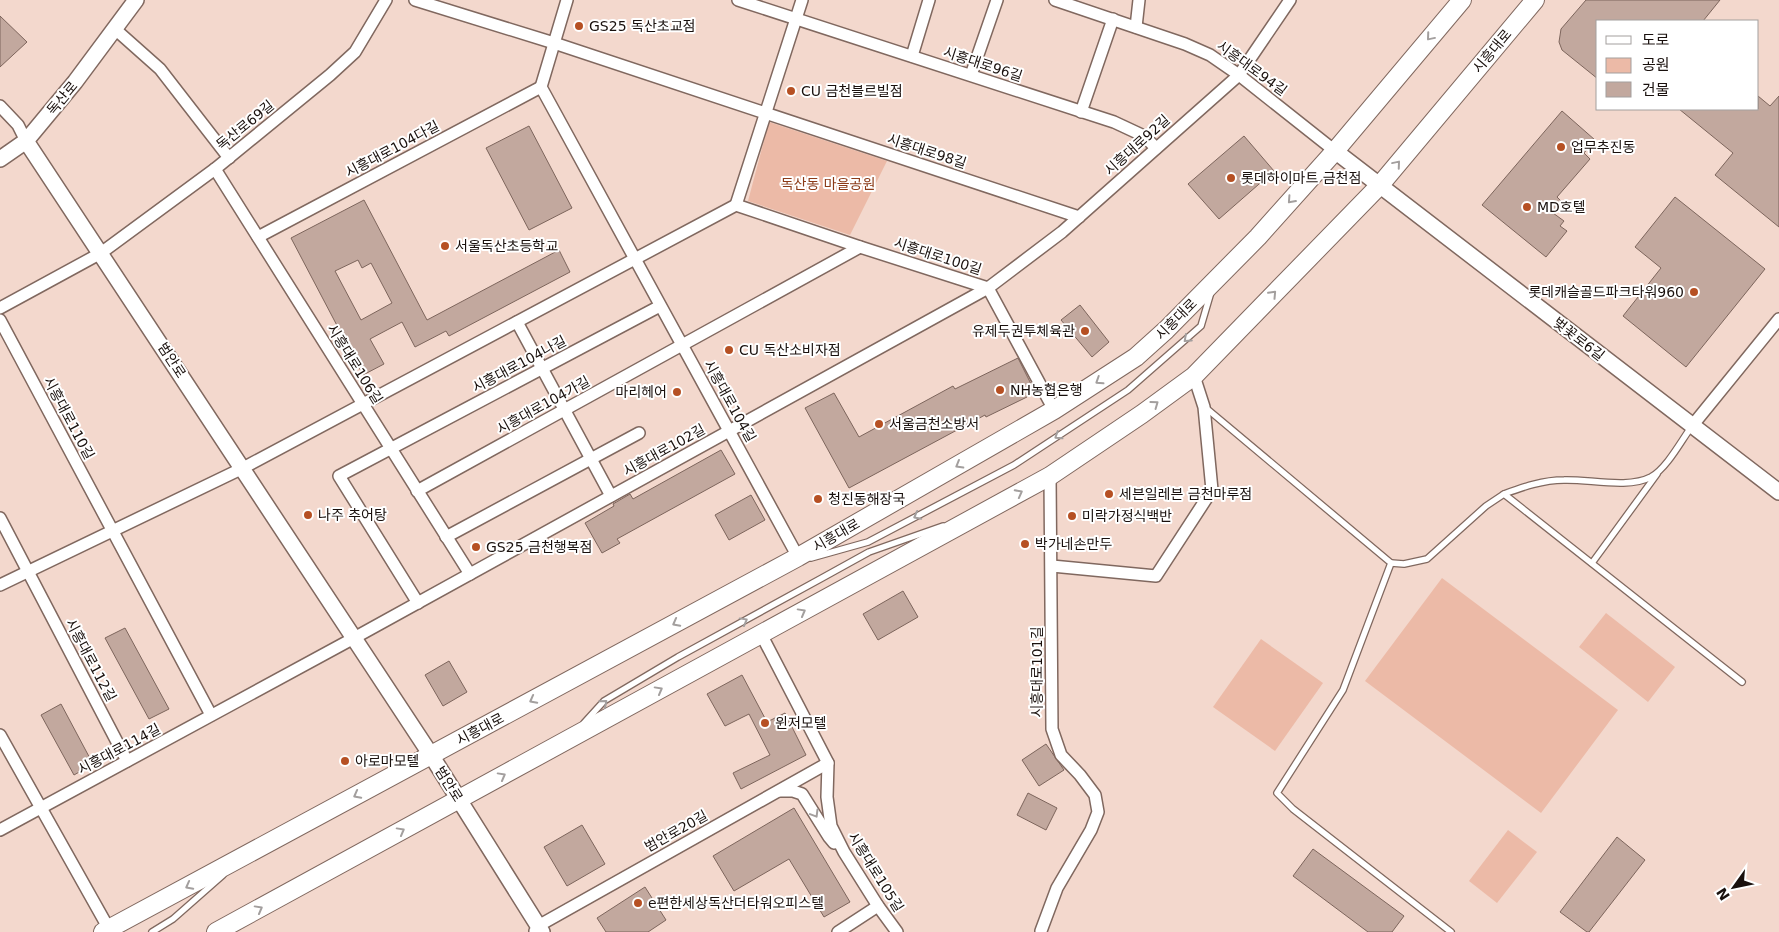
<svg xmlns="http://www.w3.org/2000/svg" width="1779" height="932" font-family="'DejaVu Sans','Noto Sans KR',sans-serif">
<rect width="100%" height="100%" fill="#f3d8cd"/>
<g fill="#ecbaa7">
<path d="M769,122l118,39 -37,74 -102,-34z"/>
<path d="M1442,578l176,132 -77,103 -176,-132z"/>
<path d="M1606,613l69,54 -27,35 -69,-55z"/>
<path d="M1261,639l62,44 -48,68 -62,-44z"/>
<path d="M1508,830l29,22 -40,51 -28,-22z"/>
</g>
<g fill="#c2a89e" stroke="#7d655c" fill-rule="evenodd">
<path d="M1586,0h134l-17,21h-105v58l-36,-29 -3,-8 2,-13z"/>
<path d="M0,16l27,26 -27,25z"/>
<path d="M1758,96l12,10 9,-10v131l-64,-52 18,-22 -54,-44h79z"/>
<path d="M1562,111l33,29 -11,13 6,6 -33,38 5,5 -9,11 11,8 -4,5 7,5 -21,26 -64,-52z"/>
<path d="M529,126l43,82 -43,22 -43,-82z"/>
<path d="M1244,136l30,35 -55,48 -31,-35z"/>
<path d="M1675,197l90,72 -79,98 -63,-51 38,-48 -26,-21z"/>
<path d="M364,200l63,120 132,-70 11,22 -121,64 -3,-5 -31,16 -13,-25 -32,17 14,25 -21,11 -72,-137zM358,260l4,8 9,-5 21,40 -31,17 -26,-49z"/>
<path d="M1080,305l29,37 -17,15 -31,-37z"/>
<path d="M1018,358l14,28 -5,11 -41,20 -1,-2 -136,73 -44,-80 29,-15 25,44 94,-51 2,3z"/>
<path d="M721,450l14,24 -118,65 3,4 -18,10 -17,-30 29,-17 -1,-2 17,-10 3,5z"/>
<path d="M751,495l14,25 -36,20 -14,-25z"/>
<path d="M903,591l15,26 -40,23 -15,-26z"/>
<path d="M125,628l44,81 -20,10 -44,-81z"/>
<path d="M449,661l18,31 -24,14 -18,-31z"/>
<path d="M742,675l25,47 18,-9 21,42 -65,34 -8,-16 37,-18 -21,-41 -24,12 -18,-32z"/>
<path d="M61,704l32,60 -19,11 -33,-60z"/>
<path d="M1046,744l18,26 -25,16 -17,-26z"/>
<path d="M1028,793l29,15 -11,22 -29,-15z"/>
<path d="M794,808l56,94 -26,15 -35,-58 -55,32 -21,-35z"/>
<path d="M582,825l23,39 -38,22 -23,-39z"/>
<path d="M1617,837l28,23 -56,72h-2l-27,-20z"/>
<path d="M1313,849l91,67 -12,16h-24l-75,-56z"/>
<path d="M645,887l21,33 -18,12h-42l-9,-14z"/>
</g>
<g fill="none" stroke-linecap="round" stroke-linejoin="round">
<g stroke="#80685f" stroke-width="8">
<g id="lane">
<path d="M1206,408l185,155 -48,127 -66,103 16,16 158,123"/>
<path d="M1504,494c19,-7 39,-14 60,-14 25,-1 64,9 87,-3 16,-9 30,-36 41,-51"/>
<path d="M811,558l57,-16 146,-77 114,-75 73,-64 10,-34"/>
<path d="M1391,563l13,1 23,-5 59,-53 18,-12 238,188"/>
<path d="M1592,563l65,-89"/>
<path d="M584,723l20,-22 74,-44 144,-79 47,-26 74,-26"/>
<path d="M152,932l21,-13 50,-44"/>
</g>
</g>
<g stroke="#80685f" stroke-width="14">
<g id="street">
<path d="M415,0l139,43 525,174"/>
<path d="M567,0l-26,87 257,470"/>
<path d="M738,0l376,122 30,14 12,12"/>
<path d="M1055,0l130,44 25,11 29,20 96,76"/>
<path d="M1136,27l3,-27"/>
<path d="M115,29l45,40 69,89"/>
<path d="M912,56l17,-56"/>
<path d="M971,75l26,-75"/>
<path d="M0,106l18,19 8,16"/>
<path d="M1081,112l32,-93"/>
<path d="M215,169l255,405"/>
<path d="M736,205l66,-205"/>
<path d="M258,237l283,-150"/>
<path d="M0,308l101,-55 114,-84 115,-94 25,-23 31,-52"/>
<path d="M0,320l211,395"/>
<path d="M517,322l94,174"/>
<path d="M1692,426l87,-107"/>
<path d="M417,491l443,-244"/>
<path d="M0,518l127,243"/>
<path d="M446,537l193,-104"/>
<path d="M1052,566l104,10 56,-86 -8,-83 -10,-31"/>
<path d="M0,585l243,-117 493,-263 124,42 128,41 66,122"/>
<path d="M418,603l-79,-127 321,-170"/>
<path d="M761,634l67,129 -1,34 4,29 13,26 34,54 19,26"/>
<path d="M0,735l109,194"/>
<path d="M780,791h13l9,3 27,43 5,6"/>
<path d="M0,830l354,-192 634,-350 74,-56 177,-157 51,-75"/>
<path d="M535,931l3,-5 290,-163"/>
<path d="M1041,931l16,-43 34,-58 7,-18 -3,-17 -15,-20 -19,-20 -9,-26 -2,-253"/>
<path d="M838,932l40,-26"/>
</g>
</g>
<g stroke="#80685f" stroke-width="18">
<g id="secondary">
<path d="M26,141l405,614 111,177"/>
<path d="M1335,151l444,341"/>
<path d="M0,159l26,-18 49,-59 61,-82"/>
</g>
</g>
<g stroke="#80685f" stroke-width="20">
<g id="primary">
<path d="M103,932l695,-375 256,-147 82,-53 30,-27 92,-93 77,-86 127,-151"/>
<path d="M216,932l834,-456 92,-62 52,-38 186,-191 155,-185"/>
</g>
</g>
<use href="#lane" stroke="#fff" stroke-width="5.5"/>
<use href="#street" stroke="#fff" stroke-width="11"/>
<use href="#secondary" stroke="#fff" stroke-width="15"/>
<use href="#primary" stroke="#fff" stroke-width="18"/>
</g>
<defs><path id="oneway-chevron" d="M-2-3.5L2.5 0L-2 3.5" fill="none" stroke-width="1.6" stroke-linecap="round" stroke-linejoin="round" transform="scale(1.25)"/></defs>
<g stroke="#a39f9e">
<use href="#oneway-chevron" transform="translate(1430 37) rotate(130)"/>
<use href="#oneway-chevron" transform="translate(1397 164) rotate(-50)"/>
<use href="#oneway-chevron" transform="translate(1291 200) rotate(132)"/>
<use href="#oneway-chevron" transform="translate(1273 294) rotate(-47)"/>
<use href="#oneway-chevron" transform="translate(1187 339) rotate(138)"/>
<use href="#oneway-chevron" transform="translate(1099 381) rotate(147)"/>
<use href="#oneway-chevron" transform="translate(1155 404) rotate(-36)"/>
<use href="#oneway-chevron" transform="translate(1058 436) rotate(147)"/>
<use href="#oneway-chevron" transform="translate(959 465) rotate(150)"/>
<use href="#oneway-chevron" transform="translate(1019 493) rotate(-28)"/>
<use href="#oneway-chevron" transform="translate(917 516) rotate(152)"/>
<use href="#oneway-chevron" transform="translate(802 612) rotate(-29)"/>
<use href="#oneway-chevron" transform="translate(744 621) rotate(-29)"/>
<use href="#oneway-chevron" transform="translate(676 623) rotate(152)"/>
<use href="#oneway-chevron" transform="translate(659 690) rotate(-29)"/>
<use href="#oneway-chevron" transform="translate(533 700) rotate(152)"/>
<use href="#oneway-chevron" transform="translate(604 703) rotate(-41)"/>
<use href="#oneway-chevron" transform="translate(502 776) rotate(-29)"/>
<use href="#oneway-chevron" transform="translate(357 795) rotate(152)"/>
<use href="#oneway-chevron" transform="translate(815 814) rotate(59)"/>
<use href="#oneway-chevron" transform="translate(401 831) rotate(-29)"/>
<use href="#oneway-chevron" transform="translate(189 886) rotate(152)"/>
<use href="#oneway-chevron" transform="translate(259 909) rotate(-29)"/>
</g>
<g fill="#b65023" stroke="#fff" stroke-width="2">
<circle cx="579" cy="26" r="5"/>
<circle cx="791" cy="91" r="5"/>
<circle cx="1561" cy="147" r="5"/>
<circle cx="1231" cy="178" r="5"/>
<circle cx="1527" cy="207" r="5"/>
<circle cx="445" cy="246" r="5"/>
<circle cx="1694" cy="292" r="5"/>
<circle cx="1085" cy="331" r="5"/>
<circle cx="729" cy="350" r="5"/>
<circle cx="1000" cy="390" r="5"/>
<circle cx="677" cy="392" r="5"/>
<circle cx="879" cy="424" r="5"/>
<circle cx="1109" cy="494" r="5"/>
<circle cx="818" cy="499" r="5"/>
<circle cx="308" cy="515" r="5"/>
<circle cx="1072" cy="516" r="5"/>
<circle cx="1025" cy="544" r="5"/>
<circle cx="476" cy="547" r="5"/>
<circle cx="765" cy="723" r="5"/>
<circle cx="345" cy="761" r="5"/>
<circle cx="638" cy="903" r="5"/>
</g>
<g text-anchor="middle" dominant-baseline="central" stroke-width="4" stroke-linejoin="round" paint-order="stroke">
<g font-size="14" fill="#19100d" stroke="#fff" text-anchor="start">
<text x="589" y="26">GS25 독산초교점</text>
<text x="801" y="91">CU 금천블르빌점</text>
<text x="1571" y="147">업무추진동</text>
<text x="1241" y="178">롯데하이마트 금천점</text>
<text x="1537" y="207">MD호텔</text>
<text x="455" y="246">서울독산초등학교</text>
<text x="1684" y="292" text-anchor="end">롯데캐슬골드파크타워960</text>
<text x="1075" y="331" text-anchor="end">유제두권투체육관</text>
<text x="739" y="350">CU 독산소비자점</text>
<text x="1010" y="390">NH농협은행</text>
<text x="667" y="392" text-anchor="end">마리헤어</text>
<text x="889" y="424">서울금천소방서</text>
<text x="1119" y="494">세븐일레븐 금천마루점</text>
<text x="828" y="499">청진동해장국</text>
<text x="318" y="515">나주 추어탕</text>
<text x="1082" y="516">미락가정식백반</text>
<text x="1035" y="544">박가네손만두</text>
<text x="486" y="547">GS25 금천행복점</text>
<text x="775" y="723">윈저모텔</text>
<text x="355" y="761">아로마모텔</text>
<text x="648" y="903">e편한세상독산더타워오피스텔</text>
</g>
<g font-size="14" fill="#19100d" stroke="#fff">
<text transform="translate(1492 51) rotate(-50)">시흥대로</text>
<text transform="translate(983 64) rotate(18)">시흥대로96길</text>
<text transform="translate(1252 68) rotate(36)">시흥대로94길</text>
<text transform="translate(62 98) rotate(-50)">독산로</text>
<text transform="translate(245 125) rotate(-39)">독산로69길</text>
<text transform="translate(1137 145) rotate(-42)">시흥대로92길</text>
<text transform="translate(392 149) rotate(-28)">시흥대로104다길</text>
<text transform="translate(927 151) rotate(18)">시흥대로98길</text>
<text transform="translate(938 256) rotate(18)">시흥대로100길</text>
<text transform="translate(1176 319) rotate(-45)">시흥대로</text>
<text transform="translate(1579 339) rotate(38)">벚꽃로6길</text>
<text transform="translate(172 360) rotate(57)">범안로</text>
<text transform="translate(355 364) rotate(58)">시흥대로106길</text>
<text transform="translate(519 364) rotate(-28)">시흥대로104나길</text>
<text transform="translate(730 401) rotate(61)">시흥대로104길</text>
<text transform="translate(543 405) rotate(-29)">시흥대로104가길</text>
<text transform="translate(69 418) rotate(62)">시흥대로110길</text>
<text transform="translate(664 450) rotate(-29)">시흥대로102길</text>
<text transform="translate(836 535) rotate(-30)">시흥대로</text>
<text transform="translate(91 660) rotate(62)">시흥대로112길</text>
<text transform="translate(1037 672) rotate(-90)">시흥대로101길</text>
<text transform="translate(480 729) rotate(-28)">시흥대로</text>
<text transform="translate(119 749) rotate(-28)">시흥대로114길</text>
<text transform="translate(449 784) rotate(58)">범안로</text>
<text transform="translate(676 831) rotate(-29)">범안로20길</text>
<text transform="translate(876 872) rotate(58)">시흥대로105길</text>
</g>
<g font-size="14" fill="#8b3a17" stroke="#fff">
<text x="828" y="184">독산동 마을공원</text>
</g>
</g>
<rect x="1596" y="20" width="162" height="90" fill="#ffffff" stroke="#a39f9e"/>
<rect x="1606" y="36" width="25" height="8" fill="#ffffff" stroke="#a39f9e"/>
<text x="1642" y="45" font-size="15" fill="#19100d">도로</text>
<rect x="1606" y="58" width="25" height="15" fill="#ecbaa7" stroke="#a39f9e"/>
<text x="1642" y="70" font-size="15" fill="#19100d">공원</text>
<rect x="1606" y="82" width="25" height="15" fill="#c2a89e" stroke="#a39f9e"/>
<text x="1642" y="95" font-size="15" fill="#19100d">건물</text>
<g transform="translate(1734 887) rotate(237)" stroke="#ffffff" stroke-width="4" paint-order="stroke">
<path d="M0-4L9 19L0 12L-9 19Z" fill="#19100d"/>
<text y="-8" font-size="14" font-weight="bold" text-anchor="middle" fill="#19100d">N</text>
</g>
</svg>
